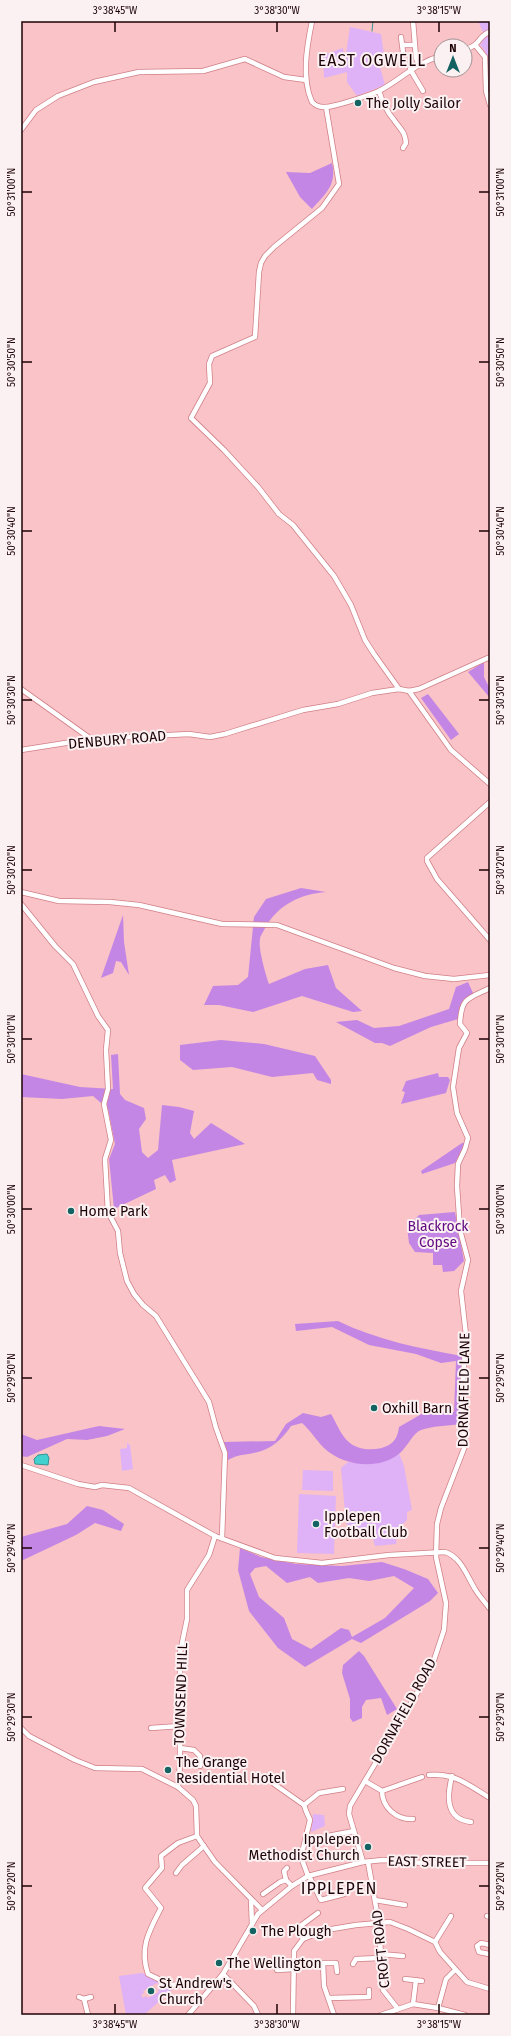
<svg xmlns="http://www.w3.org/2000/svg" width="511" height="2036" font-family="'Fira Sans',sans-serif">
<rect width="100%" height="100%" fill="#f9c3c7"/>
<g fill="#dfb2f7" fill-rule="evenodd">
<path d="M478,21h12v8l-7,3z"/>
<path d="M350,27l31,7 4,28 -5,5 5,18 -28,11 -10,-14v-10l-23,6 -1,-23 20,-7 2,12z"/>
<path d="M490,33v68c-3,-17 3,-44 -10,-56l6,-10z"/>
<path d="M127,1443l3,2 3,24 -11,2 -2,-22 7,-1z"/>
<path d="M399,1453l5,13 8,44 -5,2v8l-9,9 -2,15 -21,2 -3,-11 -22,-7 -4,-5 -5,-55 7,-6c24,3 31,2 51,-9z"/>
<path d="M303,1470l30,1v20l-31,-1z"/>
<path d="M299,1494l37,2 -2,58 -37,-1z"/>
<path d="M313,1814l11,1 1,11 -14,6z"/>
<path d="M142,1973l29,14 1,3 -28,25h-18l-7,-39zM157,1983l4,5 -3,2 1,2 -11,6 -2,-2 -3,2 -2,-3 3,-2 -1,-2z"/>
</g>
<g fill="#c486e5" fill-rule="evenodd">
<path d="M332,163c5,22 -6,30 -20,46l-12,-12 -14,-25 24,1z"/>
<path d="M484,662v15l6,12v9l-22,-26z"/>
<path d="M428,694l31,40 -8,6 -30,-42z"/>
<path d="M301,888l25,4c-26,2 -48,13 -61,36 -1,3 -5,8 -5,11 -2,10 6,36 9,45l36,-15 23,-4 8,23 26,23 -9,1 -51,-16 -49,16 -34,-7h-15l9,-19 25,-1 10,-8 6,-60 12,-18z"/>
<path d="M123,915l1,27 5,33 -8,-13 -5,-1 -3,12 -12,5z"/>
<path d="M468,982l5,11 -6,6 -9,20 -27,8 -41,19 -8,-3h-7l-39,-21 21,-2 17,8 25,-2 50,-17 7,-22z"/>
<path d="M221,1040l43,4 51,12 16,24v4l-14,-4 -4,-7 -41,4 -40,-10 -39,3 -13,-10v-15z"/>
<path d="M118,1054l2,40 5,6 19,8 2,11 -7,10 3,23 6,6 10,-8 4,-45 17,2 15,4 -4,22 4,6 17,-16 34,21 -73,16 4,20 -6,3 -5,-8 -11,5 2,9 -42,20 -5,-50 6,-15 -7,-35 -15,-13 -31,3 -41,-2v-23l59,13 33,2 -2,-34z"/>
<path d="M438,1073l1,4h9l2,3 -4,13 -45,11 4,-12 -3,-1 4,-10z"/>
<path d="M462,1143h4l-11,20 -33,11 -1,-3z"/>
<path d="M455,1212l9,49 -10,10 -11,1 -1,-7h-9v-12l-18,-1 -6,-9 -2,-16 12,-12z"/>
<path d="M338,1321c39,19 80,27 124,35l-2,68c-13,2 -28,2 -39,6 -8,3 -14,17 -21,23 -21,18 -57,13 -76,-5 -8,-8 -13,-17 -22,-25l-11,3c-8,12 -18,22 -33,26 -11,3 -20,2 -30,8l-5,-18 52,-1 11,-17 17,-11 18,4 10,-3c6,10 10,22 19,29 9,8 29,8 39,2 7,-4 9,-11 10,-18l26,-15h29l2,-51 -15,2 -25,-9 -47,-9 -37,-18 -36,4 -1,-7z"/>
<path d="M99,1426l26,3 -18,7 -20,4 -20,-1 -40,18 -6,-1v-22l16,6z"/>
<path d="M87,1506l16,4 21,14 -3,7 -26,-8 -19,12 -55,26v-24l46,-13z"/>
<path d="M240,1548l21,9 35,7 46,2 40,-4 22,7 24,10 10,14 -8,8 -69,42 -9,-4 -47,28 -27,-19 -29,-37 -11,-41zM266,1566l21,17 23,-6 8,6 31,-5 20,3 25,-5 20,12 -29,30 -33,19 -3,-7 -8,-2 -30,21 -19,-10 -8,-21 -25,-21 -9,-23 5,-6z"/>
<path d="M359,1651l5,5 33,53 -10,6 -6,-17 -15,2 -4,7v11l-9,4 -3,-4v-19l-8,-26 1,-8z"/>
</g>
<path fill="#42d1cf" stroke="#379393" d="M47,1454l2,4 -1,7 -13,-1 -1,-5 4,-4z"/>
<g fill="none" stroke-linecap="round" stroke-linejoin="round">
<path stroke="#379393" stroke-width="1" d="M372,31l1,-10"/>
<g stroke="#d07f87" stroke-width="6">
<g id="street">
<path d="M312,21c-5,25 -11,57 0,81 3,3 7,5 11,5 9,1 47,-12 56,-16 23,-12 36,-28 62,-35"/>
<path d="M413,21l3,37 3,7"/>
<path d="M401,37l2,15"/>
<path d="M403,45h12"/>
<path d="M476,46l9,11 1,34 4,14"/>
<path d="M465,49c16,-3 13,-14 25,-17"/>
<path d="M410,69l13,22"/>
<path d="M379,91c3,10 8,21 15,29 6,9 11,11 12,23l-3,5"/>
<path d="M326,107l13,77 -17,24 -48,39 -9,9 -4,7 -2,9 -4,65 -43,19 -3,8 1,19 -19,35 33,32 34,37 21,27 14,11 41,51 17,29 14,35 9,14 25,35"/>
<path d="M21,130l15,-20 22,-14 36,-14 45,-10 64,-1 42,-12 39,18 22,3"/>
<path d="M21,689l70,50"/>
<path d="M409,691l42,59 39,34"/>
<path d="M21,750l70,-11 98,-5 21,3 15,-3 78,-24 35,-6 34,-11 27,-4 10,2 10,-2 71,-32"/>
<path d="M490,802l-63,56v3l10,18 53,61"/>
<path d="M21,892l38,9 51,1 29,3 83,19 55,1 117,43 31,8 29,3 36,-4"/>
<path d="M21,904l34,42 18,18 25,52 10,14 -2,20 2,39 -4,15 7,36 -6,19 3,53 10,19 2,22 7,28 7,13 9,11 13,11 53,86 7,26 9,25 -3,85"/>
<path d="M21,1465l57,19 17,3 7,-2 27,3 86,48 60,22 47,5 67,-8 56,-3c16,5 22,24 30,37 4,7 10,13 15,20"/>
<path d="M21,1728l8,8 46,24 20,8 47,1 36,18 15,13 3,6 1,30 4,6 14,20 47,48"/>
<path d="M151,1728l29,-2"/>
<path d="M180,1748l14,2 6,6v10"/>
<path d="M429,1775c27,-2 39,10 61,23"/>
<path d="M452,1776c-5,20 -7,43 19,46"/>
<path d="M365,1781l17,10 40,-14"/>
<path d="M274,1784l30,21 2,6 4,9 -9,37 7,19"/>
<path d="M178,1787l2,-22v-112l7,-34v-29l22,-35 6,-19"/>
<path d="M382,1791c0,16 14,29 31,28"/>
<path d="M304,1805l15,-12 24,-4"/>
<path d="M197,1836l-19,7 -17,13 1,12 -17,20 16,20c-12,23 -22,40 -13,66l23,11 41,-4 4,1"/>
<path d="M328,1836l26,-5"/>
<path d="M363,1862l-14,-48 1,-8 73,-123 11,-23 10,-30 2,-27 -10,-46 1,-33 4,-16 24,-62 -4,-37 5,-74 -5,-44 7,-31 -8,-30 -3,-44 1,-22 7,-15 3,-11 -11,-25 -4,-26 6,-39 8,-15 -7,-9c1,-27 8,-25 30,-36"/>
<path d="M368,1862l11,62 4,66 15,19"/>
<path d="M176,1873l6,-8 22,-19"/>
<path d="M309,1876l12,24 23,-6"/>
<path d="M286,1880l-2,-9 3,-3"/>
<path d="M263,1894l17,-12 6,-2 6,6"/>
<path d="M251,1900l1,24"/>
<path d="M375,1900l30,5"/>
<path d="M487,1916l3,1"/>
<path d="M303,1939l-4,-12 19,-14"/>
<path d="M435,1942l16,-26"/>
<path d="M380,1954l23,2"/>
<path d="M489,1954l-10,-2 -2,-6 4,-3 9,2"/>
<path d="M353,1964l3,-5 25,-1"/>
<path d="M277,1970l16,-1"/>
<path d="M223,1974l31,32 4,9"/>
<path d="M405,1979l17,2"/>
<path d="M79,1997l5,2 4,16"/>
<path d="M329,1998l40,-1v-7"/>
<path d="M84,1999l7,-2"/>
<path d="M413,2004l3,-24"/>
<path d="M438,2008l8,-29 9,-9"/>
<path d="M188,2015l35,-41 35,-60 34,-28 16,-10 55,-14 20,-2 40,3h67"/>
<path d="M293,2015l1,-64 9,-12 23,-9 30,-5 34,-3 18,7 27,13 5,10 27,30 23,7"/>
<path d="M334,2015l-10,-29 -1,-23h13l1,9"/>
<path d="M381,2015l32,-11 25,4 27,7"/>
</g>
</g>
<use href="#street" stroke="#fff" stroke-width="4.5"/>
</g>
<path fill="none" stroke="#1c0206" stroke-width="1.5" d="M115,22v10M277,22v10M439,22v10M22,192h10M479,192h10M22,362h10M479,362h10M22,531h10M479,531h10M22,700h10M479,700h10M22,870h10M479,870h10M22,1039h10M479,1039h10M22,1209h10M479,1209h10M22,1378h10M479,1378h10M22,1548h10M479,1548h10M22,1717h10M479,1717h10M22,1886h10M479,1886h10M115,2004v10M277,2004v10M439,2004v10"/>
<g fill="#146362" stroke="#fbf1f2" stroke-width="1.5">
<circle cx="358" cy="103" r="4"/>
<circle cx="71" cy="1211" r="4"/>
<circle cx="374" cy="1408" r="4"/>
<circle cx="316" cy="1524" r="4"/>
<circle cx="168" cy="1770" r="4"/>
<circle cx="368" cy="1847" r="4"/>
<circle cx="253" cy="1931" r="4"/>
<circle cx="219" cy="1963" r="4"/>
<circle cx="151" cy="1991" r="4"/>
</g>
<g text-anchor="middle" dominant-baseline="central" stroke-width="4" stroke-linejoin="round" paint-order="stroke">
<g font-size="14" fill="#1c0206" stroke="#fbf1f2" text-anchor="start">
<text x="366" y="103">The Jolly Sailor</text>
<text x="79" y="1211">Home Park</text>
<text x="382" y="1408">Oxhill Barn</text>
<text x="324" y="1516">Ipplepen<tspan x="324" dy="16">Football Club</tspan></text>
<text x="176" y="1762">The Grange<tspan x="176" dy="16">Residential Hotel</tspan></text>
<text x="360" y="1839" text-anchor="end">Ipplepen<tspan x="360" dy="16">Methodist Church</tspan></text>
<text x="261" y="1931">The Plough</text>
<text x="227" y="1963">The Wellington</text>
<text x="159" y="1983">St Andrew's<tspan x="159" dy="16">Church</tspan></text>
</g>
<g font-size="14" fill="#1c0206" stroke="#fbf1f2">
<text transform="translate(117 740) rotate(-5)">DENBURY ROAD</text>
<text transform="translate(464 1390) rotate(-89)">DORNAFIELD LANE</text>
<text transform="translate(181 1694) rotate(-88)">TOWNSEND HILL</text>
<text transform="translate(404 1711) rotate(-61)">DORNAFIELD ROAD</text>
<text transform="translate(427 1862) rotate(1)">EAST STREET</text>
<text transform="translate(381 1949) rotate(-96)">CROFT ROAD</text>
</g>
<g font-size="14" fill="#620b82" stroke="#fbf1f2">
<text x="438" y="1226">Blackrock<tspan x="438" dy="16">Copse</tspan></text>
</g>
<g font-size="16" letter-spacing="1" fill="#1c0206" stroke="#fbf1f2">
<text x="372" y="60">EAST OGWELL</text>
<text x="339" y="1888">IPPLEPEN</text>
</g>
</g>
<rect width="511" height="2036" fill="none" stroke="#fbf1f2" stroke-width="44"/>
<g transform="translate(453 58)"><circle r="19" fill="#fbf1f2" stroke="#a29194"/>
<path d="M0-3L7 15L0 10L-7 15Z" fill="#146362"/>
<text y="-6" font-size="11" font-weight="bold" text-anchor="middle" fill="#1c0206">N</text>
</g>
<rect x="22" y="22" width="467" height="1992" fill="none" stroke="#1c0206" stroke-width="1.5"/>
<g font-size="10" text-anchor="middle" fill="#1c0206">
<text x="115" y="14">3°38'45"W</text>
<text x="277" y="14">3°38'30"W</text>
<text x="439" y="14">3°38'15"W</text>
<text transform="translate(11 192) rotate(-90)" y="4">50°31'00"N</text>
<text transform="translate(500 192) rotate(-90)" y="4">50°31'00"N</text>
<text transform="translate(11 362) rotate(-90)" y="4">50°30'50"N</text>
<text transform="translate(500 362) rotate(-90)" y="4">50°30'50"N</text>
<text transform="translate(11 531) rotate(-90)" y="4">50°30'40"N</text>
<text transform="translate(500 531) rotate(-90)" y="4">50°30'40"N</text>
<text transform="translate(11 700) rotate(-90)" y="4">50°30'30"N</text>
<text transform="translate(500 700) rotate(-90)" y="4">50°30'30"N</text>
<text transform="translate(11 870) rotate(-90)" y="4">50°30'20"N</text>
<text transform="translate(500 870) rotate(-90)" y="4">50°30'20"N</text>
<text transform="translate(11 1039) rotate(-90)" y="4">50°30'10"N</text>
<text transform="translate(500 1039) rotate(-90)" y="4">50°30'10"N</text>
<text transform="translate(11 1209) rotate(-90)" y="4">50°30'00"N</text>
<text transform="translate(500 1209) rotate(-90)" y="4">50°30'00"N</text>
<text transform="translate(11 1378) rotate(-90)" y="4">50°29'50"N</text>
<text transform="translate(500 1378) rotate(-90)" y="4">50°29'50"N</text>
<text transform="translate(11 1548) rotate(-90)" y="4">50°29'40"N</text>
<text transform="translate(500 1548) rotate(-90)" y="4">50°29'40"N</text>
<text transform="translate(11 1717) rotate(-90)" y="4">50°29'30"N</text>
<text transform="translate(500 1717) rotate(-90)" y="4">50°29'30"N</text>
<text transform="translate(11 1886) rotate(-90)" y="4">50°29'20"N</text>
<text transform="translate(500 1886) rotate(-90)" y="4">50°29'20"N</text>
<text x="115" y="2028">3°38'45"W</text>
<text x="277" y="2028">3°38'30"W</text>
<text x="439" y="2028">3°38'15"W</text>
</g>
</svg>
